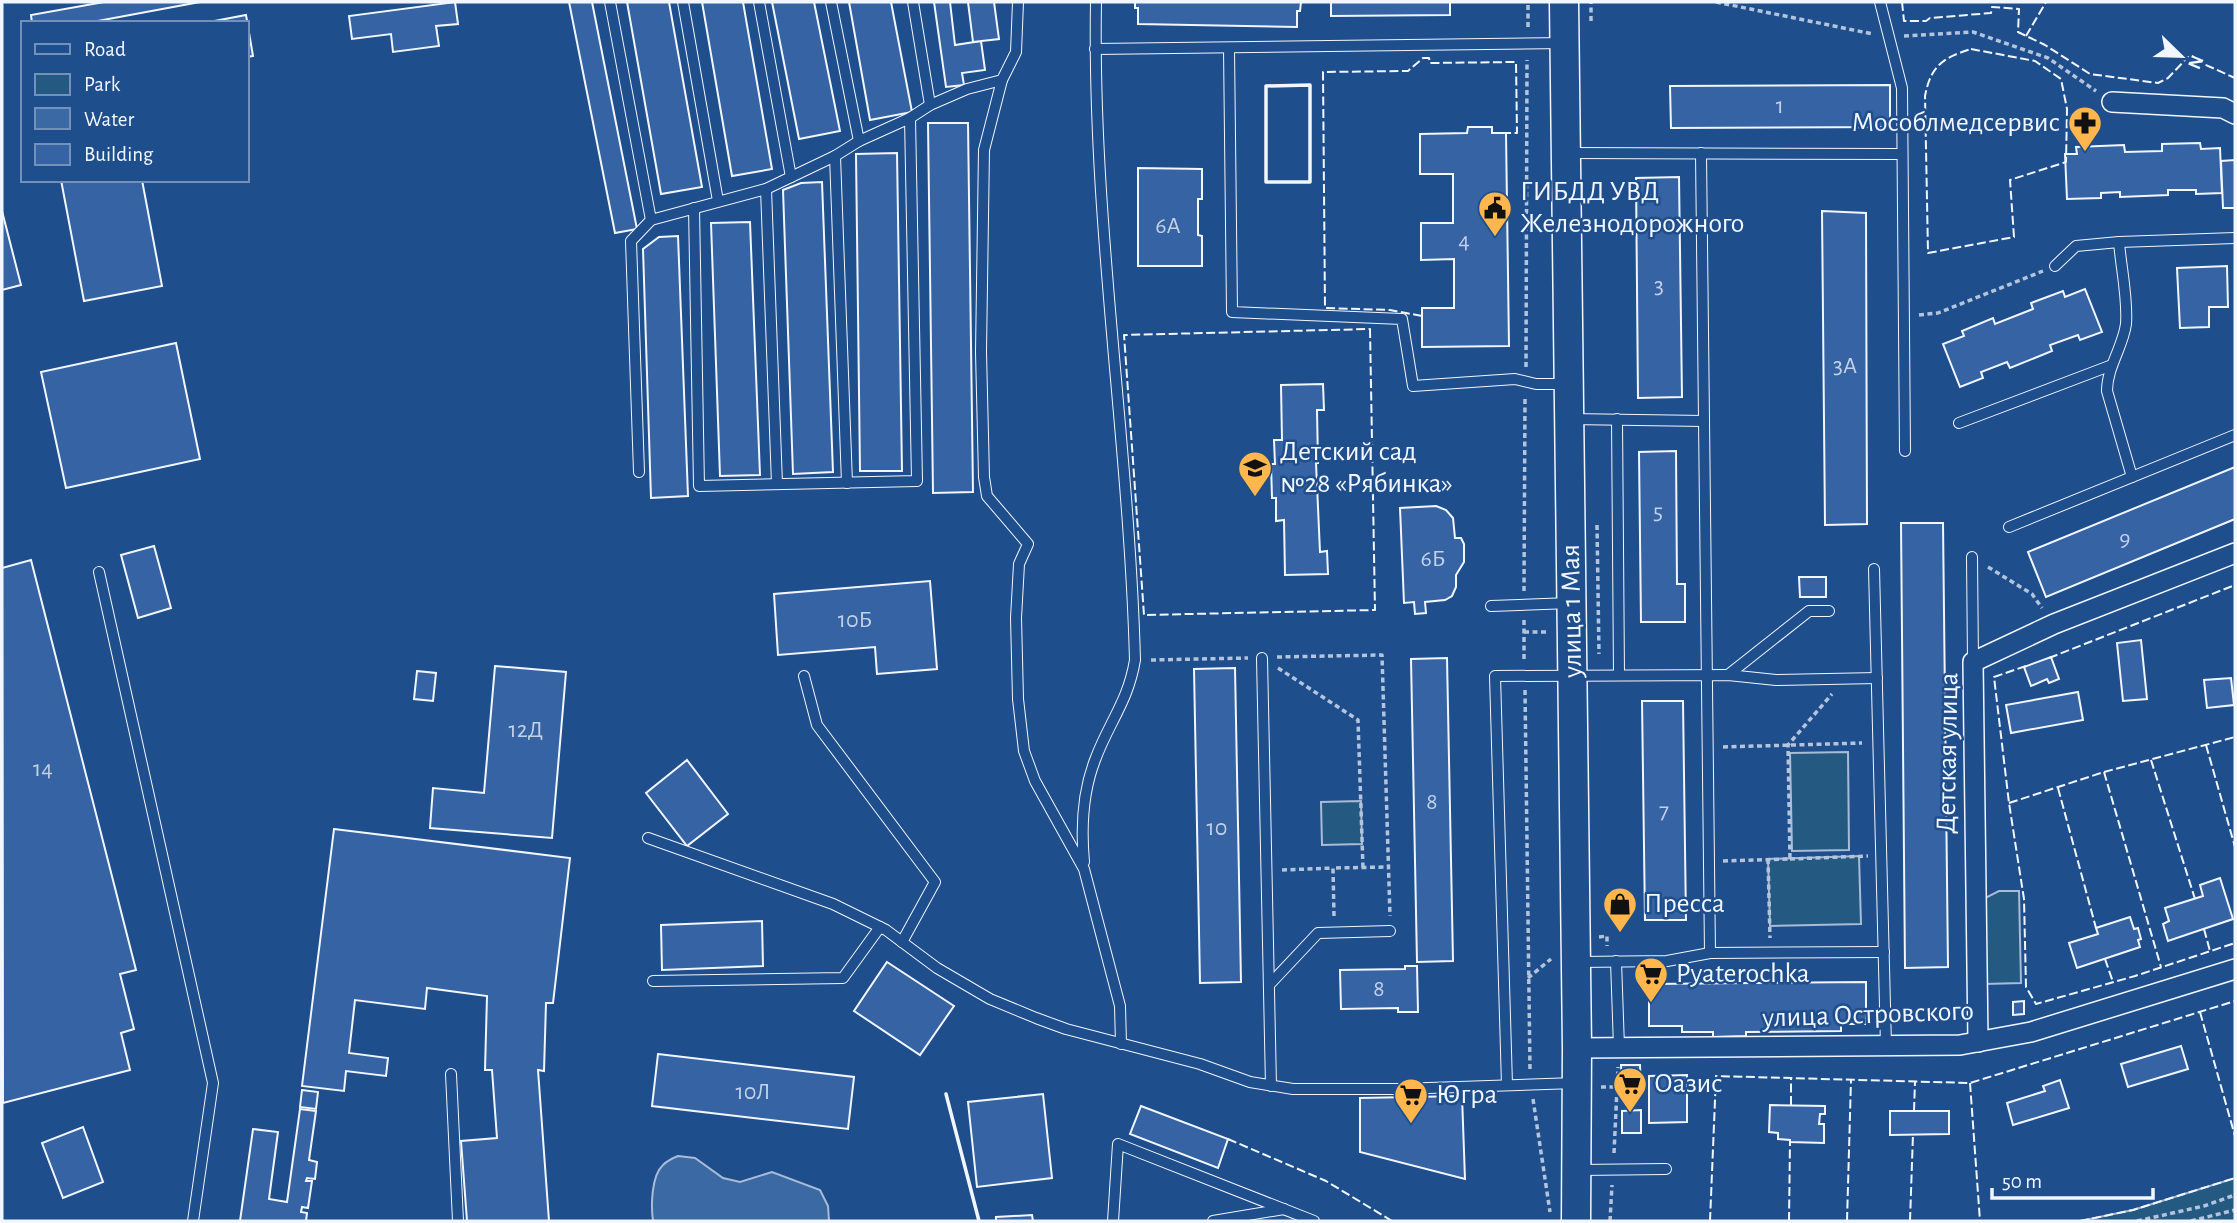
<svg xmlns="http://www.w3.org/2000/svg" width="2237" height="1223" font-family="'Alegreya Sans',sans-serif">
<rect width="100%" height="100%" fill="#1f4e8c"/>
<g fill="#245a82" stroke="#a8bbd7" stroke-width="2">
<path d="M1848,752l1,98 -57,1 -2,-98z"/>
<path d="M1361,801l1,43 -40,1 -1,-43z"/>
<path d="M1859,856l2,68 -91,2 -2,-67z"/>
<path d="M1999,891h20l2,92 -36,1 -2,-85z"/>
<path d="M2235,1178v43h-155l53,-11z"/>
</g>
<path fill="#3b69a3" stroke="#a8bbd7" stroke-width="2" d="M678,1156l17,2 28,20 17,4 32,-10 48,18 8,16 1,15h-176c-2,-14 -2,-45 10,-56 4,-4 10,-7 15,-9z"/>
<g fill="#3563a3" stroke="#f2f6ff" stroke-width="2">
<path d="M104,2h96l-113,21h-55l-1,-8z"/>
<path d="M455,2l3,22 -22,2 3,20 -46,6 -2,-18 -39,5 -3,-23z"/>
<path d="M569,2h23l45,227 -22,4z"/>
<path d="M627,2h42l33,185 -41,7z"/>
<path d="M702,2h41l29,167 -40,7z"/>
<path d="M772,2h42l26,129 -41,8z"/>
<path d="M849,2h42l21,110 -42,8z"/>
<path d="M934,2h16l5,43 26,-4 4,29 -23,3 2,12 -18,2z"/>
<path d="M968,2h26l5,37 -26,3z"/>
<path d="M1135,2h166l-1,9h-3v16l-159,-3v-16h-3z"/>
<path d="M1331,2h119v13l-119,1z"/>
<path d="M246,15l7,41 -6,1v-34h-43z"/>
<path d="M1890,85v42l-219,1 -1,-42z"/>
<path d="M928,123h40l5,369 -40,1z"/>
<path d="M1468,127h24v6h14l3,213 -87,1v-39h32v-49l-33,1v-37h32v-49h-33v-40l47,-1z"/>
<path d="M2200,143l1,6 19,-1 2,45 -26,1v-4h-28v5l-48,2v-5l-19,1v5l-34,1 -2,-45h12l-1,-7 48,-2 1,7 37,-1v-7z"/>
<path d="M897,153l5,318h-42l-4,-317z"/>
<path d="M2235,160v48h-12l-2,-47z"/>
<path d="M1138,168l64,1v30h-4v36l4,1v30h-64z"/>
<path d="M1679,177l3,220 -44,1 -2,-220z"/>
<path d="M61,180h81l20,106 -78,15z"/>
<path d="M822,182l11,290 -40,2 -10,-284 18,-7z"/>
<path d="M2,211l19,74 -19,5z"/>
<path d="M1822,211l44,2 1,311 -42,1z"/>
<path d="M750,222l10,253 -40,1 -9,-253z"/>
<path d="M678,236l10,260 -37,2 -8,-249 16,-12z"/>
<path d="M2227,266l1,41h-19v20l-29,1 -3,-60z"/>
<path d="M2085,289l17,43 -22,8 -2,-5 -28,10 2,6 -42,17 -3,-6 -26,10 2,6 -23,9 -17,-43 21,-8 -2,-5 31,-13 2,6 38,-15 -2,-6 32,-12 2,6z"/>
<path d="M176,343l24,116 -134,29 -25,-116z"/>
<path d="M1323,384l1,26h-7l1,53h-2l4,89 7,-1 1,23 -43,1 -1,-55 -8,1v-23h-4l-1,-34h4l-1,-24h8l-1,-55z"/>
<path d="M1676,451l1,133h8v38h-44l-2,-170z"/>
<path d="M2235,467v52l-189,78 -18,-45z"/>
<path d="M1436,506l10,4 7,8 2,20h6l3,6v18l-8,13v12l-4,9 -7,4 -20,2 1,11 -11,1 -1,-12 -10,1 -4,-95z"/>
<path d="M1901,523h42l5,444 -43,1z"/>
<path d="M154,546l17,62 -33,10 -17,-63z"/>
<path d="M31,560l105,410 -16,4 14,55 -13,4 9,37 -127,33 -1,-535z"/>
<path d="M1799,577h27v20h-26z"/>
<path d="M930,581l7,88 -60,5 -2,-27 -97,8 -4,-61z"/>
<path d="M2141,640l6,59 -24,2 -6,-58z"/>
<path d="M2051,657l8,22 -10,4 -2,-4 -16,7 -7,-19z"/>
<path d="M1447,658l6,303 -36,1 -6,-303z"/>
<path d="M495,666l71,6 -14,166 -122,-10 3,-40 51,5z"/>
<path d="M1235,668l6,314 -41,1 -6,-314z"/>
<path d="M417,671l19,2 -3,28 -19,-2z"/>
<path d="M2231,678l3,27 -27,3 -3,-28z"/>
<path d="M2078,692l5,28 -72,13 -5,-28z"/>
<path d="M1642,701h41l3,219h-41z"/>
<path d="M687,760l41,54 -41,32 -41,-53z"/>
<path d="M334,829l236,29 -17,145h-7l-2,68 -6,-1 11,151h-82l-6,-80 36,-3 -5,-68h-7l2,-74 -60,-8 -2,21 -70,-9 -6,53 39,5 -2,18 -40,-5 -2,20 -42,-5z"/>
<path d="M2220,878l13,41 -65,22 -5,-17 6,-3 -4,-13 38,-12 -3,-11z"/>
<path d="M2130,917l4,12 4,-1 3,11 -3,1 2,7 -63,21 -8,-25 29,-9 -2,-6z"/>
<path d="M762,921l1,45 -101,4 -1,-45z"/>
<path d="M887,962l67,44 -34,49 -66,-44z"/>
<path d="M1405,966h12l1,46h-20v-4l-57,1 -1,-39 65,-1z"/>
<path d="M1866,982v42h-25v7l-95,1v4l-33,1v-5h-31v-6h-33v-42z"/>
<path d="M2024,1001v13l-11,1v-13z"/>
<path d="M2181,1046l7,23 -60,18 -7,-23z"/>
<path d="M658,1054l196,23 -6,52 -196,-23z"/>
<path d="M1621,1065h19l1,27h-19z"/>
<path d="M1687,1075v47l-38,1v-47z"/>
<path d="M2060,1080l9,28 -56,17 -6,-22 38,-12 -2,-5z"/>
<path d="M302,1090l16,2 -2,17 -16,-2z"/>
<path d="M1043,1094l9,84 -75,9 -9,-85z"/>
<path d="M1462,1096l3,83 -105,-27v-54z"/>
<path d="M1770,1105l55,1v8h-5l-1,10h5v19l-34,-1v-2l-12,-1v-6l-9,-1z"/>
<path d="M1141,1106l87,33 -10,29 -88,-34z"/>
<path d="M300,1109l16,2 -7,49 8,2 -2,17 -8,-1 -1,3h6l-4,27 -6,-1 -1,5 6,1 -1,8h-66l13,-92 25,3 -9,67 18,3z"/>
<path d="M1641,1110v23h-19v-22z"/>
<path d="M1890,1111h59v23l-59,1z"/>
<path d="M83,1127l20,55 -40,16 -21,-55z"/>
<path d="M1032,1215l1,6h-37v-4z"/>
</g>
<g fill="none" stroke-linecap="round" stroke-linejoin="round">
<g stroke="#f2f6ff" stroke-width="12">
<g id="lane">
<path d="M610,2l41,218 115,-31 69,-33 24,-15 51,-23 20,-13 37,-16 35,-9"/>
<path d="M683,2l35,199"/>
<path d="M759,2l32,175"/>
<path d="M831,2l28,139"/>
<path d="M913,2l17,103"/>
<path d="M1018,2l-2,50 -14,28 -18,70 -3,202 3,125 3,19 41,48 -9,20 -3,54 2,81 6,52 11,30 49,88 36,137 1,38"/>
<path d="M1880,2l22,86 3,363"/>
<path d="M1229,48l3,264 170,7 11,67 102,-7 21,5h29"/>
<path d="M1095,49l469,-6"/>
<path d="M1570,153l332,1"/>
<path d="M1701,153l9,800"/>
<path d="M835,156l12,327"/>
<path d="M766,189l11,295"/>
<path d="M694,208l5,278 218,-5 -7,-363"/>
<path d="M2119,242c2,26 9,56 7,82 -3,23 -19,43 -19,67l25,86"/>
<path d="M2055,266l21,-20 43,-4 116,-4"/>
<path d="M1570,419l134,2"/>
<path d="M1617,419l2,256"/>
<path d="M1959,423l153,-58"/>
<path d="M639,472l-8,-231 20,-21"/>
<path d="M2009,527l226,-92"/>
<path d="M1972,557l1,105"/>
<path d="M1874,569l12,477"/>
<path d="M99,572l114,511 -20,138"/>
<path d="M1491,606l80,-3"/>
<path d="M1262,658l9,428"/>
<path d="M1728,675l81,-64h20"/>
<path d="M804,676l13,49 118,157 -33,60"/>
<path d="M648,838l185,66 53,26 51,38 53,31 46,19 30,11 134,35 50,18 43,7h106l177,-6"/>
<path d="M1084,862c-3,-33 -1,-71 11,-102 14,-38 33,-58 40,-100 -6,-220 -43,-438 -39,-658"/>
<path d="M1616,961l3,86"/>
<path d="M1579,962l88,-1 43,-8 174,-1"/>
<path d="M653,981l190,-3 37,-51"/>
<path d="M1269,985l49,-52 72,-2"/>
<path d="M451,1074l7,147"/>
<path d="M1507,1085l-12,-409 233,-1 48,5 101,-2"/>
<path d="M1579,1170l87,-1"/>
<path d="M1113,1221l5,-77 196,77"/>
<path d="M1213,1221l71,-12"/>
</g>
</g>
<g stroke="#f2f6ff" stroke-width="22">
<g id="street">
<path d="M2112,102l111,6 12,6"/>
<path d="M1978,1042l-5,-380 81,-38 181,-71"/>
<path d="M1577,1048l383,-3 71,-13 204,-63"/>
</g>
</g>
<g stroke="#f2f6ff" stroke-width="31">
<path id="secondary" d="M1564,2l13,1046 -1,173"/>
</g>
<g stroke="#b3c4dc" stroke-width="3.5" stroke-dasharray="5 3.5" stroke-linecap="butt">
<path d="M1716,2l157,32"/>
<path d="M1591,21v-19"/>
<path d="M1528,27v-25"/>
<path d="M1904,36l69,-4 75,26 48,33"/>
<path d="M1919,315l19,-2 105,-42"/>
<path d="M1526,367l1,-307"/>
<path d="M1597,525l2,129"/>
<path d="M1988,567l44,27 10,14"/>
<path d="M1524,591l1,-195"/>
<path d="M1524,620v41"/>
<path d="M1524,632h24"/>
<path d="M1277,657l105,-2 8,261"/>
<path d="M1151,660l97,-2"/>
<path d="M1278,668l80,52 5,148"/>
<path d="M1525,690l5,380"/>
<path d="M1723,747l139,-4"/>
<path d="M1768,859l2,79"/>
<path d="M1790,859l78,-3"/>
<path d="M1723,861l67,-2 -2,-114 44,-51"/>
<path d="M1282,870l51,-2"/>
<path d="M1334,916l-1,-48 55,-1"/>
<path d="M1599,937l8,-1v10"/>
<path d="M1528,978l23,-19"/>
<path d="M1601,1087h16"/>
<path d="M1533,1099l17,113"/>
<path d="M1614,1153l4,-86"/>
<path d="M1610,1221l2,-36"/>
<path d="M2137,1221l67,-15 31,-11"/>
<path d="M2191,1221l44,-11"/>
</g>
<use href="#lane" stroke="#1f4e8c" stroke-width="10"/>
<use href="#street" stroke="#1f4e8c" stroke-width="19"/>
<use href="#secondary" stroke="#1f4e8c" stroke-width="28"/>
<g stroke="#f2f6ff" stroke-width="2" stroke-dasharray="9 3.5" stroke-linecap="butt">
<path d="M1902,2l2,19h22l4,-3 61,-5 1,-6 27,2 -1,23 27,13 45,29 68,9 10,-5 20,-21 47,21"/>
<path d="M2026,36l20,-34"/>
<path d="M1971,49l64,12 26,18 6,30 -1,53 -56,18 4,57 -86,16 -3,-157c6,-31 18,-38 46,-47z"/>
<path d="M1422,316l-32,-6 -65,-2 -2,-236 85,-1 15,-13h6l1,5 86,-1 1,71h-11"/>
<path d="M1370,329l5,281 -231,5 -20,-280z"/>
<path d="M2049,658l186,-73"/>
<path d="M2026,666l-32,11 15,126 15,96 2,88 10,17 99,-28 100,-33"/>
<path d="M2206,745l29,102"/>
<path d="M2151,760l44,139"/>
<path d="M2104,772l57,195"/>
<path d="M2058,788l38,140"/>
<path d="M2009,803l95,-31 131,-35"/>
<path d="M2204,929l6,22"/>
<path d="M2105,959l8,23"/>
<path d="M2200,1012l35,124"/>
<path d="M1970,1083l10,138"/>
<path d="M1791,1105v-27"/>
<path d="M1914,1111l1,-29"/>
<path d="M1228,1139l98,42 66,40"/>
<path d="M1710,1221l6,-145 254,7 265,-82"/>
<path d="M1789,1221l1,-79"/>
<path d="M1847,1221l4,-141"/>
<path d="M1910,1221l3,-87"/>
<path d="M2080,1221l53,-11 102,-32"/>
</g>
<g stroke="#f2f6ff" stroke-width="3.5">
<path d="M1310,85v97h-44v-96z"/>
<path d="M946,1094l33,127"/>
</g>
</g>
<defs>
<g id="pharmacy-pin" transform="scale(1.75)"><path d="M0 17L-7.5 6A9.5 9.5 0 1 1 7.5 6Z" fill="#ffb74d" stroke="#1f4e8c"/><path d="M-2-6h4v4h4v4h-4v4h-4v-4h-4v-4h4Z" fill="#111"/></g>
<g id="civic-pin" transform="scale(1.75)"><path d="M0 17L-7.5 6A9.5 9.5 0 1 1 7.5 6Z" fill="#ffb74d" stroke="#1f4e8c"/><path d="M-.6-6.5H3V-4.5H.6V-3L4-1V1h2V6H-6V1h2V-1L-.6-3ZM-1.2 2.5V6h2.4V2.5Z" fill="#111"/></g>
<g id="school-pin" transform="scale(1.75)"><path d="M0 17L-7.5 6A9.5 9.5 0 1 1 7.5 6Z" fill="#ffb74d" stroke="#1f4e8c"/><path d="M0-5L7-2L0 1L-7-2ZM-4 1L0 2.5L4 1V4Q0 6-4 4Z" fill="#111"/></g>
<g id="shop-pin" transform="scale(1.75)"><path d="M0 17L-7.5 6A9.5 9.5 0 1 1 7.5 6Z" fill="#ffb74d" stroke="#1f4e8c"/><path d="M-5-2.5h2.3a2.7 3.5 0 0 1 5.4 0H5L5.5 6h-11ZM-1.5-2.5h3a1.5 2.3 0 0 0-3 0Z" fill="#111"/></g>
<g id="supermarket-pin" transform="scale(1.75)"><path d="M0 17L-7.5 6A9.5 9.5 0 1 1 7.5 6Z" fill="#ffb74d" stroke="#1f4e8c"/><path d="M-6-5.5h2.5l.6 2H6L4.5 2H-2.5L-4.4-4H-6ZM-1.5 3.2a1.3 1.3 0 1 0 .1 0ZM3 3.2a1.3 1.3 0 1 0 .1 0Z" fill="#111"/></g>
</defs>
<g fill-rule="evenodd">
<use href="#pharmacy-pin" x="2085" y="123"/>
<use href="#civic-pin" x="1495" y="208"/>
<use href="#school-pin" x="1255" y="468"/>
<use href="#shop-pin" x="1620" y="904"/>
<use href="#supermarket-pin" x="1651" y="974"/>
<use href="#supermarket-pin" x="1630" y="1084"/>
<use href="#supermarket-pin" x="1411" y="1095"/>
</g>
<g text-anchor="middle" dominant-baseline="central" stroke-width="5" stroke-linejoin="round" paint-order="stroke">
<g font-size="24" fill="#c3d1e8">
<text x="1780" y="106">1</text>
<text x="1168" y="226">6А</text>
<text x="1464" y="241">4</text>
<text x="1659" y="286">3</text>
<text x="1845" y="366">3А</text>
<text x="1658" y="512">5</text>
<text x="2125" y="539">9</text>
<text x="1433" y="559">6Б</text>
<text x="855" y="620">10Б</text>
<text x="526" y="730">12Д</text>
<text x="43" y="769">14</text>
<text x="1432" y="802">8</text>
<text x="1664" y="811">7</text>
<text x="1217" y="828">10</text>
<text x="1379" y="989">8</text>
<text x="753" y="1092">10Л</text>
</g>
<g font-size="28" fill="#f2f6ff" stroke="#1f4e8c" text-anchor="start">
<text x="2060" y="123" text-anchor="end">Мособлмедсервис</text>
<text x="1520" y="192">ГИБДД УВД<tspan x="1520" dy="32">Железнодорожного</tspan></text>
<text x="1280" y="452">Детский сад<tspan x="1280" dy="32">№28 «Рябинка»</tspan></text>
<text x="1644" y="904">Пресса</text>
<text x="1676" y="974">Pyaterochka</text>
<text x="1654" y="1084">Оазис</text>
<text x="1436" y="1095">Югра</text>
</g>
<g font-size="28" fill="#f2f6ff" stroke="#1f4e8c">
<text transform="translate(1572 611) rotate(-91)">улица 1 Мая</text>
<text transform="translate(1948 753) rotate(-89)">Детская улица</text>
<text transform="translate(1868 1015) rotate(-2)">улица Островского</text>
</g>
</g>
<rect width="2237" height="1223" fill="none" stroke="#f2f6ff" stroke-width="7"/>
<rect x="21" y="21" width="228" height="161" fill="#1f4e8c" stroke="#7391ba" stroke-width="2"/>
<rect x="35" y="44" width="35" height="10" fill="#1f4e8c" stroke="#7391ba" stroke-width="2"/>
<text x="84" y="56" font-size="21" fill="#f2f6ff">Road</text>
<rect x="35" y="74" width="35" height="21" fill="#245a82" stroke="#7391ba" stroke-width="2"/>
<text x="84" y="91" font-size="21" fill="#f2f6ff">Park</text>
<rect x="35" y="108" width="35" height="21" fill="#3b69a3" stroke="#7391ba" stroke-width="2"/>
<text x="84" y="126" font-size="21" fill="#f2f6ff">Water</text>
<rect x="35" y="144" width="35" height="21" fill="#3563a3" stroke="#7391ba" stroke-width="2"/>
<text x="84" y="161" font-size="21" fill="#f2f6ff">Building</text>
<g transform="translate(2181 56) rotate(113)" stroke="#1f4e8c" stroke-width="5" paint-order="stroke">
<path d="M0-5L12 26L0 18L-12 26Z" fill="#f2f6ff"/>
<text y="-10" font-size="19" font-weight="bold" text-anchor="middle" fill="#f2f6ff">N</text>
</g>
<path d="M1992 1188v10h161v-10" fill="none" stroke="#f2f6ff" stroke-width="3.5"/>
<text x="2002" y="1188" font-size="21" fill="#f2f6ff" stroke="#1f4e8c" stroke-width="5" paint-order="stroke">50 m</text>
</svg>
